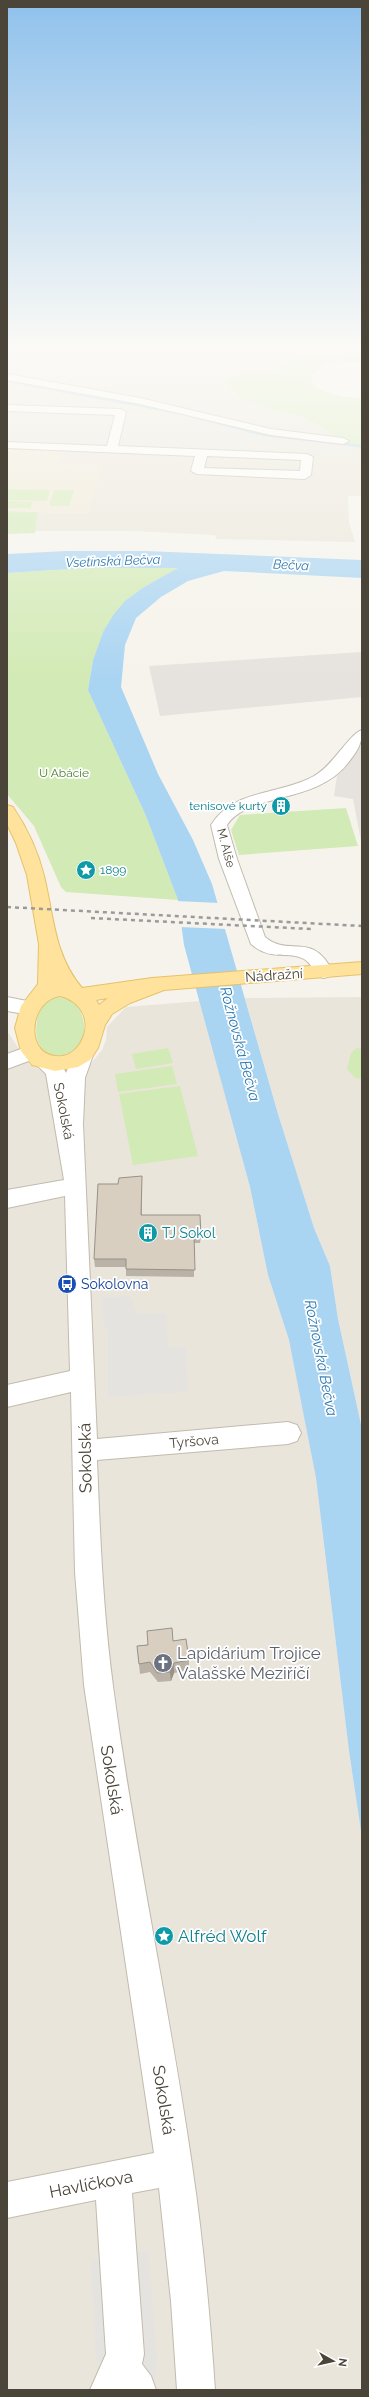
<svg xmlns="http://www.w3.org/2000/svg" width="369" height="2397" font-family="Raleway,sans-serif">
<rect width="100%" height="100%" fill="#f6f3ec"/>
<g fill="#eae5da">
<path d="M7,345h355v7l-25,2 -56,11v8h-31l5,31 55,16 52,30v46h-14l1,26 6,20 -139,-3 -1,-4 -81,-4h-99l3,-19 50,1 13,-47 -43,-2 6,-14 -57,-3z"/>
<path d="M362,997v432l-24,-110 -8,-53 -16,-38 -36,-114 -33,-116z"/>
<path d="M200,1001l50,186 18,88 21,65 13,64 14,74 33,273 13,87v552h-355v-1359l23,34 16,7 43,-6 13,-16 4,-10 1,-13 19,-20z"/>
</g>
<g fill="#e6e2dd">
<path d="M362,652v45l-202,19 -11,-50z"/>
<path d="M362,744v102l-9,-47 -19,-3 3,-20z"/>
</g>
<path fill="#efe8d6" d="M7,447l57,2 -6,15 44,2 -14,47 -81,-2z"/>
<g fill="#d2eab5">
<path d="M362,352v10c-16,1 -48,-2 -51,20 10,13 35,16 51,16v52c-18,-4 -34,-21 -51,-29 -28,-14 -70,-11 -87,-42l26,-6h31v-9l28,-9z"/>
<path d="M7,489l43,1 -3,11 -40,-1z"/>
<path d="M54,490h20l-5,16h-20z"/>
<path d="M7,501l26,1 -3,6h-23z"/>
<path d="M7,511l31,1 -3,21 -28,1z"/>
<path d="M87,568h92l-35,19 -41,45 -10,28 -5,30 58,126 32,84 -112,-8 -5,-5 -27,-61 -27,-32v-221z"/>
<path d="M346,808l12,38 -119,9 -8,-25 9,-15z"/>
<path d="M57,997l17,3c39,57 -47,80 -37,21 2,-13 8,-20 20,-24z"/>
<path d="M168,1048l5,15 -37,6 -4,-15z"/>
<path d="M357,1048l5,1v30l-7,-1 -8,-9 4,-16z"/>
<path d="M172,1066l5,18 -59,8 -3,-18z"/>
<path d="M180,1086l18,70 -65,9 -14,-71z"/>
</g>
<g fill="#e5e3e0">
<path d="M130,1296l7,18 29,-1 2,34h18l2,45 -80,5v-68l-4,-1 -3,-30z"/>
<path d="M148,2251l9,103 -2,36 -34,-21 -25,-8 -5,-101z"/>
</g>
<path fill="#a9d4f2" d="M66,551h80l216,9v18l-138,-7 -36,10 -27,16 -25,21 -11,27 -4,42 37,87 35,66 19,44 66,230 36,114 16,38 8,53 24,110v409l-13,-87 -33,-273 -27,-138 -21,-65 -18,-88 -66,-242 -6,-45 -32,-84 -58,-126 5,-30 10,-28 11,-18 11,-13 19,-14 34,-19h-91l-80,5v-19z"/>
<path fill="#f6f3ec" d="M176,901l44,2 7,26 -48,-2z"/>
<g fill="none" stroke-linecap="round" stroke-linejoin="round">
<g stroke="#a9d4f2" stroke-width="2.5">
<path d="M7,381l167,31"/>
<path d="M199,418l65,17 98,11"/>
</g>
<g stroke="#c2bbae" stroke-width="2">
<g id="minor">
<path d="M289,345h10l1,3 -5,3 -3,-1z"/>
<path d="M7,374l133,24 131,31 72,9 6,3 -6,3 -72,-9 -131,-31 -133,-24z"/>
<path d="M7,405l114,4 5,3 -8,34 189,8 6,3 -2,18 -6,4 -108,-5 -6,-3 4,-15 -188,-8v-6l100,4 8,-31 -108,-4zM207,456l94,4 -1,11 -96,-3z"/>
<path d="M362,730c0,15 -5,21 -14,33 -31,41 -101,30 -121,62l10,34 28,78c25,21 47,-7 68,35l-2,4 -7,2 -7,-2c-4,-6 -6,-13 -13,-17 -16,-9 -32,3 -53,-15l-32,-85 -8,-34c22,-36 69,-30 103,-49 19,-10 35,-42 48,-46z"/>
<path d="M7,997l30,6 3,5 -3,5 -7,2 -23,-4z"/>
<path d="M32,1045l7,2 3,5 -2,3c12,-2 22,9 26,18l10,-23 7,-2 7,2 3,5 -8,23 -2,46 14,315 191,-17 9,3 4,8 -4,8 -9,3 -191,16c3,75 6,151 16,226 21,160 56,319 79,479 11,74 18,150 23,225h-38l-6,-89 -12,-113 -27,5 12,161 -2,10 9,12 5,14h-66l16,-36 -10,-154 -89,18v-36l147,-29 -70,-468 -9,-113 -4,-180 -64,15v-22l63,-14 -5,-175 -58,12v-18l57,-10 -18,-106 -13,-13 1,-2 -27,10v-15z"/>
</g>
</g>
<g stroke="#e6c16a" stroke-width="2">
<path id="major" d="M7,805l6,2c14,21 25,44 31,69 10,41 10,79 38,112l70,-10 210,-16v12l-198,16 -34,13 -18,11 -7,11 -7,23 -8,12 -12,7 -23,4 -23,-6 -11,-14 -6,-23 6,-22 17,-22 1,-40 -12,-69 -11,-32 -9,-19zM60,996c22,5 32,26 21,46 -4,7 -11,13 -19,14 -38,4 -35,-55 -2,-60zM108,998l-9,7 -3,-5z"/>
</g>
<use href="#minor" fill="#fff" fill-rule="evenodd"/>
<use href="#major" fill="#ffe39c" fill-rule="evenodd"/>
<g stroke="#9a9a9a" stroke-width="2.5" stroke-dasharray="4 4" stroke-linecap="butt">
<path d="M7,907l355,19"/>
<path d="M91,918l220,11"/>
</g>
</g>
<g fill="#bab2a6">
<path d="M142,1184v31l59,21 -1,7h-6v34l-68,-1v-9h-31l-1,-8z"/>
<path d="M173,1641l16,19v10l-15,3 -3,8 -13,1 -8,-10 -10,2 -3,-28z"/>
</g>
<path fill="#979187" d="M174,1663v10l-3,8 -1,-9z"/>
<g fill="#d8cfc1" stroke="#979187">
<path d="M142,1176l-1,39h59l1,21 -7,-1 1,35 -69,-1v-10h-32l4,-75h20l1,-6z"/>
<path d="M172,1628l1,13 13,-2 3,21 -15,3 -4,9 -13,1 -7,-11 -11,2 -2,-18 11,-1 -1,-14z"/>
</g>
<linearGradient id="sky" x2="0" y2="1"><stop stop-color="#8fc1ec"/><stop offset="0.51" stop-color="#fbfaf6"/><stop offset="1" stop-color="#fbfaf6" stop-opacity="0"/></linearGradient>
<rect width="369" height="681" fill="url(#sky)"/>
<defs>
<g id="building-disc" transform="scale(1)"><circle r="9.5" fill="#0f9aa8" stroke="#fff"/><path d="M-4-6H4V6H1V3H-1V6H-4ZM-2.5-4.3h1.7v1.8h-1.7ZM.8-4.3h1.7v1.8H.8ZM-2.5-1h1.7V.8h-1.7ZM.8-1h1.7V.8H.8Z" fill="#fff"/></g>
<g id="sight-disc" transform="scale(1)"><circle r="9.5" fill="#0f9aa8" stroke="#fff"/><path d="M0-6L1.8-2.2L6-1.7L2.9 1.2L3.7 5.4L0 3.3L-3.7 5.4L-2.9 1.2L-6-1.7L-1.8-2.2Z" fill="#fff"/></g>
<g id="bus-disc" transform="scale(1)"><circle r="9.5" fill="#1a4fb4" stroke="#fff"/><path d="M-5-6H5V4H4V6H2V4H-2V6H-4V4H-5ZM-3.5-4V0h7V-4ZM-3.5 1.2v1.5H-2V1.2ZM2 1.2v1.5H3.5V1.2Z" fill="#fff"/></g>
<g id="church-disc" transform="scale(1)"><circle r="9.5" fill="#6b7280" stroke="#fff"/><path d="M-1.2-6h2.4v3.5h3.3v2.4h-3.3V6h-2.4V-.1h-3.3v-2.4h3.3Z" fill="#fff"/></g>
</defs>
<g fill-rule="evenodd">
<use href="#building-disc" x="281" y="806"/>
<use href="#sight-disc" x="86" y="870"/>
<use href="#building-disc" x="148" y="1233"/>
<use href="#bus-disc" x="67" y="1284"/>
<use href="#church-disc" x="163" y="1663"/>
<use href="#sight-disc" x="164" y="1936"/>
</g>
<g text-anchor="middle" dominant-baseline="central" stroke-width="3.5" stroke-linejoin="round" paint-order="stroke">
<g font-size="12" fill="#4a7f2a" stroke="#fff">
<text x="64" y="773">U Abácie</text>
</g>
<g font-size="12" fill="#0d838f" stroke="#fff" text-anchor="end">
<text x="267" y="806">tenisové kurty</text>
<text x="100" y="870" text-anchor="start">1899</text>
</g>
<g font-size="12" fill="#4b4439" stroke="#fff">
<text transform="translate(226 848) rotate(75)">M. Alše</text>
</g>
<g font-size="13" font-style="italic" fill="#2e7ab2" stroke="#fff">
<text transform="translate(113 561) rotate(-2)">Vsetínská Bečva</text>
<text transform="translate(291 565) rotate(3)">Bečva</text>
</g>
<g font-size="14" fill="#4b4439" stroke="#fff">
<text transform="translate(274 975) rotate(-4)">Nádražní</text>
<text transform="translate(64 1111) rotate(79)">Sokolská</text>
<text transform="translate(194 1441) rotate(-5)">Tyršova</text>
</g>
<g font-size="14" fill="#0d838f" stroke="#fff" text-anchor="start">
<text x="162" y="1233">TJ Sokol</text>
</g>
<g font-size="14" fill="#164399" stroke="#fff" text-anchor="start">
<text x="81" y="1284">Sokolovna</text>
</g>
<g font-size="15" font-style="italic" fill="#2e7ab2" stroke="#fff">
<text transform="translate(240 1044) rotate(75)">Rožnovská Bečva</text>
<text transform="translate(321 1358) rotate(79)">Rožnovská Bečva</text>
</g>
<g font-size="17" fill="#4b4439" stroke="#fff">
<text transform="translate(85 1458) rotate(-91)">Sokolská</text>
<text transform="translate(112 1780) rotate(81)">Sokolská</text>
<text transform="translate(164 2100) rotate(81)">Sokolská</text>
<text transform="translate(91 2184) rotate(-11)">Havlíčkova</text>
</g>
<g font-size="17" fill="#5b616d" stroke="#fff" text-anchor="start">
<text x="177" y="1653">Lapidárium Trojice<tspan x="177" dy="20">Valašské Meziříčí</tspan></text>
</g>
<g font-size="17" fill="#0d838f" stroke="#fff" text-anchor="start">
<text x="178" y="1936">Alfréd Wolf</text>
</g>
</g>
<rect width="369" height="2397" fill="none" stroke="#4b4439" stroke-width="16"/>
<g transform="translate(333 2361) rotate(98)" stroke="#ffffff" stroke-width="3" paint-order="stroke">
<path d="M0-3L7 15L0 10L-7 15Z" fill="#4b4439"/>
<text y="-6" font-size="11" font-weight="bold" text-anchor="middle" fill="#4b4439">N</text>
</g>
</svg>
